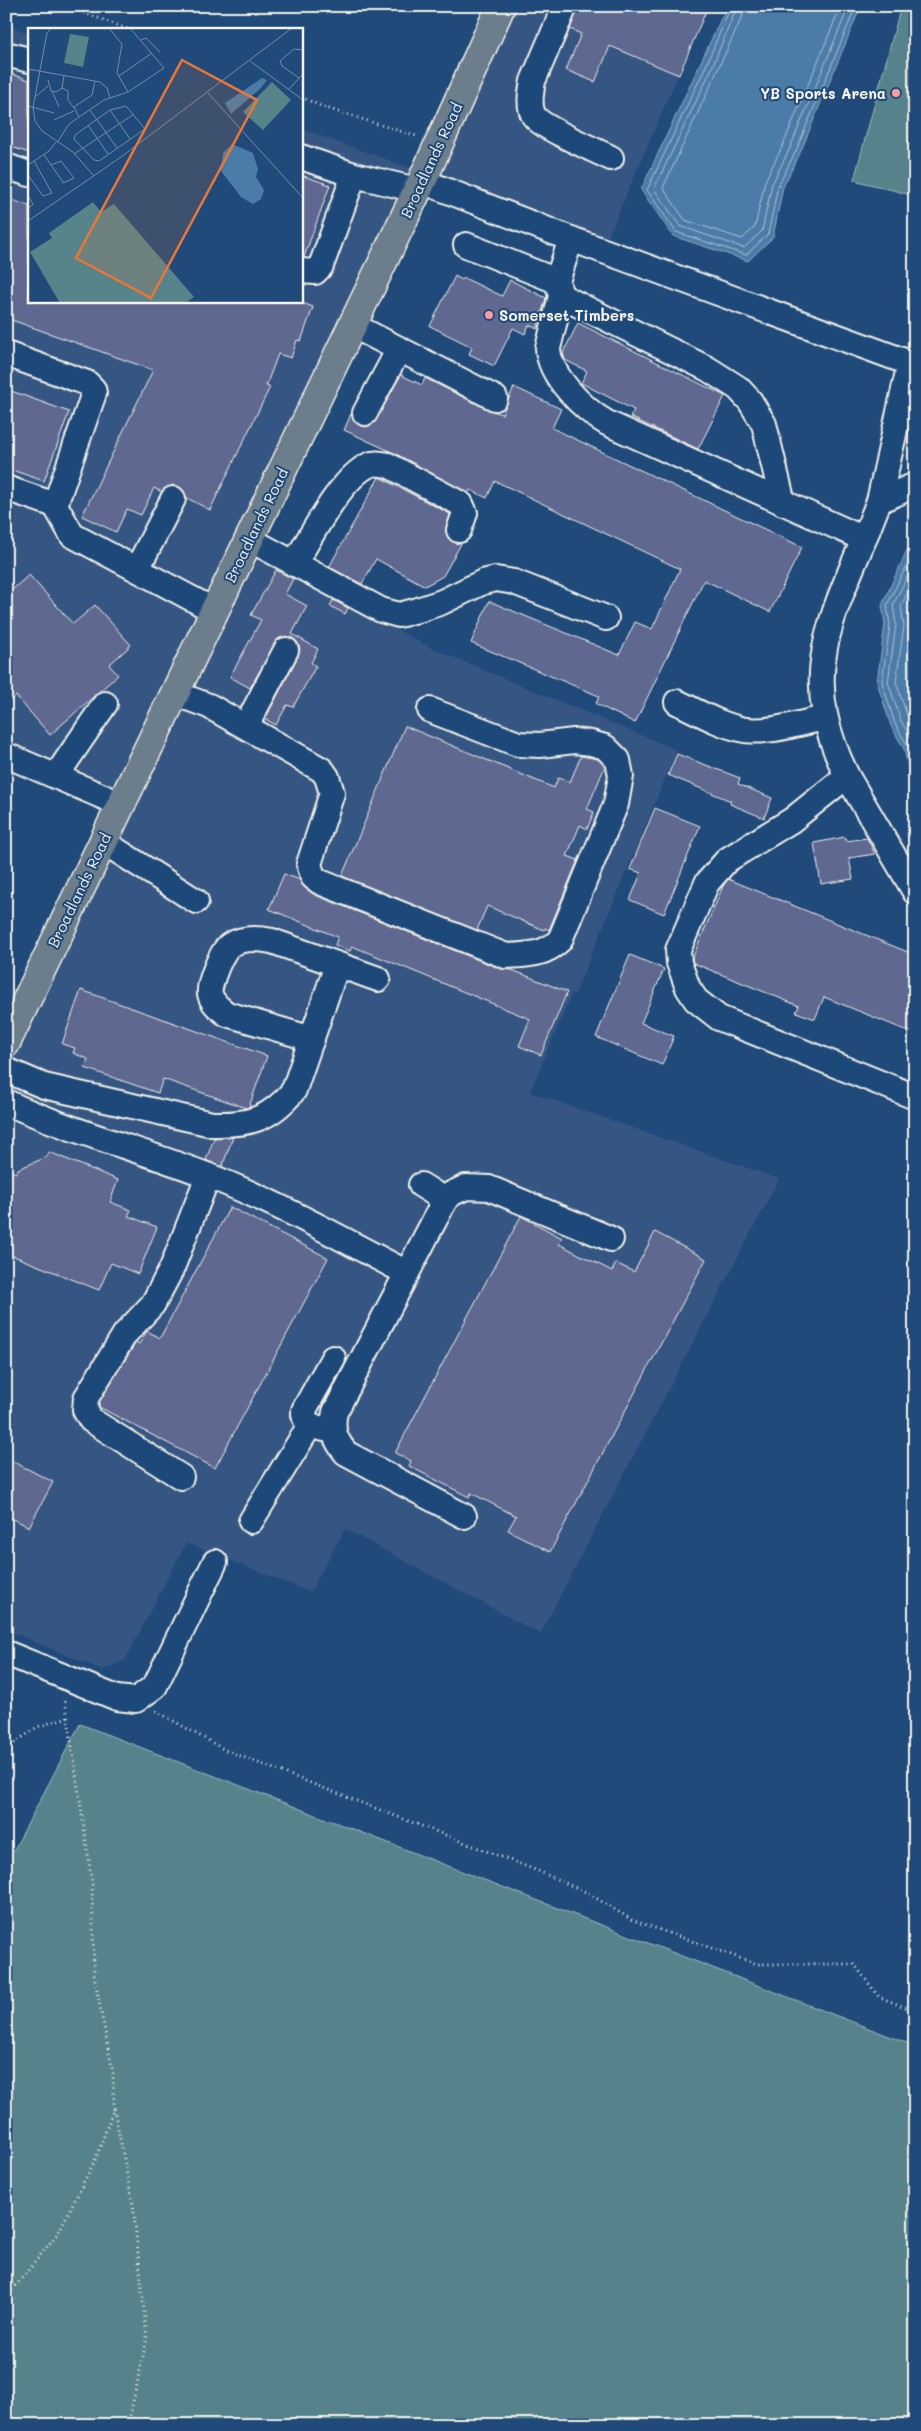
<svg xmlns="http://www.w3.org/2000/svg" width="921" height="2431" font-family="Mali,sans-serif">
<rect width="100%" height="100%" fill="#1f4a7a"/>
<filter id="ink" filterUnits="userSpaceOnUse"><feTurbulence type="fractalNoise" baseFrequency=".02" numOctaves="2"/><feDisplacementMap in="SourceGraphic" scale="10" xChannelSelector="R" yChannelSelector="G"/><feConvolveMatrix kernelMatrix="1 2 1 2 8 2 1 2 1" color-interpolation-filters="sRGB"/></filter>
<g filter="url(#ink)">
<path fill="#365683" d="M500,6h208l-100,231 -183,-64 -181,373 187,102 246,102 -102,244 -3,-1 -42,99 249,87 -239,455 -195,-105 -35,63 -124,-49 -61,117 -22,10 -97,-40v-590l109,-230 -109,-38v-747l23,8v268h272v-172l124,44z"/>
<g fill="#57838b" stroke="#a6baba">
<path d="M901,6h14v190l-61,-16z"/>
<path d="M80,1724l835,322v379h-909v-560z"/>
</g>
<g fill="#4b7ca8" stroke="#8fabc2">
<path d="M727,6h134l-61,147 -17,34 -10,50 -25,24 -75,-25 -32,-46z"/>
<path d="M915,541v256l-11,-48 -13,-23 -14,-44 8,-58 -3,-19 26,-57z"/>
</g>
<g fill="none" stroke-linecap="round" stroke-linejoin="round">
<g stroke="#b0c2ce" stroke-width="1">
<path d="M731,6l-26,62 -58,122 29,42 70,23 22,-21 10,-48 18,-35 60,-145"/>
<path d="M737,6l-26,64 -57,119 26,37 64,22 18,-17 10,-47 18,-36 59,-142"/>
<path d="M745,6l-2,9 -80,173 22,32 57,19 13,-12 10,-46 18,-36 58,-139"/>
<path d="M915,549l-28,56 3,20 -8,57 13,42 14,24 6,32"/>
<path d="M915,561l-22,44 3,20 -8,57 13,39 14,24"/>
<path d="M915,578l-14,28 3,20 -8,56 12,36 7,12"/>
</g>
</g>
<g fill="#5f6890" stroke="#f4f1e8">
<path d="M578,6h130l-29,69 -69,-29 -15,36 -29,-12 15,-36 -11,-5z"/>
<path d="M12,74l17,6v73l-23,-8v-55z"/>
<path d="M301,175l29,10 -26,72h-3z"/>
<path d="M6,198l23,8v95h268l16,6 -12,34 -4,-1 -6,18 -13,-4 -12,32 4,1 -60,123 -23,-12 -7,-11 -8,-2 -10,7 -8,-4 -13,27 -14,-6 -11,23 -34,-16 71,-146 -147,-52z"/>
<path d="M455,276l7,4 2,-2 38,18 8,-16 36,18 -9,31 -8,-4 -4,9 -12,-6 -19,38 -25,-12 3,-7 -42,-21z"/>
<path d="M578,323l147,73 -27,53 -68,-32 4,-7 -53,-27 6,-12 -22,-11 -2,-7z"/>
<path d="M401,375l21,10 3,-7 64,32 13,4 12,-27 47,22 -9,19 250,119 -32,65 -66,-32 -69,143 -39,-19 3,-8 -128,-53 18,-42 130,54 16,-33 17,7 28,-60 -185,-88 -8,17 -17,-8 -2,3 -74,-40 -50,-23 7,-16 3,7 5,4 7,2 7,-3z"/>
<path d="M6,389l63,23 -25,69 -38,-13z"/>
<path d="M379,477l71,37 -4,19 3,6 12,5 -18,32 -18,10 -49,-27 -14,25 -33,-17z"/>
<path d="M276,570l17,9 -8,15 22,12 -15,28 26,15 -7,14 5,3 -23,41 -6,-2 -11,20 -11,-6 33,-63 2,-7 -3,-7 -11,-6 -8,3 -28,49 -20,-11 31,-57 -10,-5z"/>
<path d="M29,575l44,49 22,-19 36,40 -22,20 9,10 -68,60 -34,-39 -10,9v-110z"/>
<path d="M333,600l15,8 -3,6 -15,-8z"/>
<path d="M405,726l149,62 4,-10 12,4 11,-26 17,3 7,7 -18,43 7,3 -7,17 -7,-4 -13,31 11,4 -29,70 -4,-2 -1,2 -57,-24 -10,24 -135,-54z"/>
<path d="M677,754l63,24 -2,6 34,14 -8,20 -34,-14 1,-3 -63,-26z"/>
<path d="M655,808l45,18 -36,88 -34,-14 11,-27 -11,-4z"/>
<path d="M845,837l1,4 21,-3 8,16 -26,4 4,21 -32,5 -7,-41z"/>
<path d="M284,874l16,6 5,8 10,7 186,74 11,1 55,22 -26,63 -22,-9 11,-27 -178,-73 -2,5 -15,-6 3,-8 -69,-28z"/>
<path d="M728,879l187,76v79l-91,-37 -9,22 -19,-7 3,-6 -106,-43 -1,-4 31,-73z"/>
<path d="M630,955l34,14 -23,54 33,13 -12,29 -66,-28z"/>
<path d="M81,990l186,66 -18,51 -3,1 -83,-29 -5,14 -73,-25 3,-9 -15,-6 2,-5 -13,-4z"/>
<path d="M233,1137l-11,30 -16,-7 8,-22z"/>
<path d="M49,1152l69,28 -8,22 21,8 -3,6 29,11 -19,47 -27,-11 -12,27 -93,-37v-84l10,4 2,-4 29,-12z"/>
<path d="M230,1207l98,51 -113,210 -116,-61v-5l37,-60 3,2 8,-13 13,7z"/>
<path d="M521,1216l41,22 -3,6 53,27 4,-8 18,9 21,-40 51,27 -156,293 -42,-22 8,-14 -45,-23 -2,4 -60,-31 2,-5 -16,-8z"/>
<path d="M6,1458l47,24 -24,45 -23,-12z"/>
</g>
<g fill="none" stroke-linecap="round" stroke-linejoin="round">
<g stroke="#f4f1e8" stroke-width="28">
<g id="minor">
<path d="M565,6l-32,75c-2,11 -5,25 1,35 8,12 61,34 77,42"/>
<path d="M6,54l23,6"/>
<path d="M301,157l53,18 63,15"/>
<path d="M6,166l23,8"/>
<path d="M422,181l149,58 344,126"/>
<path d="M571,239l-14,42 4,15 -13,52c1,28 36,62 59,75l257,116c-38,90 -64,142 -17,237l68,116"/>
<path d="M466,245l91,36"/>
<path d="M301,271l14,1 6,-6 33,-91"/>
<path d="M561,296l147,73 30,19 12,13 14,23 19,79"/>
<path d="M352,325l143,73"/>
<path d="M6,354l81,29 6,6 1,4 -39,112 -49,-17"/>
<path d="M365,413l34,-64"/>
<path d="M879,501l36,-16"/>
<path d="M55,505l17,30 143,76"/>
<path d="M249,539l132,71 18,5 19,-5 24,-8 41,-20 13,-3 18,3 92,36"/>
<path d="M864,539l15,-38 31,-138"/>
<path d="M294,564c17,-27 47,-87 75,-99 6,-3 12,-1 19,0l73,39 4,9 -6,17"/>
<path d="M137,569l36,-70"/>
<path d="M174,693l35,13 113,64 5,7 5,16 -23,71 4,13 7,5 186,74c21,-1 39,-1 54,-16l56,-136 5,-28 -3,-16 -13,-13 -14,-4 -17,-2 -34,4 -22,-1 -88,-34"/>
<path d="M677,702c21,10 45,24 68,28 26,3 55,-7 80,-12"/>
<path d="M246,726l40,-76"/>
<path d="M6,755l114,49"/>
<path d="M56,776l49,-72"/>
<path d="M847,776l-55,44 -65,40 -20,23 -29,67 1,13 9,25 8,12 23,18 196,79"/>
<path d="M102,841l94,60"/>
<path d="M312,1039l-85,-25c-7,-5 -15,-11 -17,-20 -2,-10 12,-44 20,-49 13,-8 28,-7 42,-4l106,38"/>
<path d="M6,1070l38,16 168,38c36,1 58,-4 82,-34l43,-125"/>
<path d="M6,1102c66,30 136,48 203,74 69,27 133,63 198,97l38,-73 6,-6 15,-7 23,1 122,51"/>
<path d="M421,1185l24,15"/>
<path d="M407,1273l-72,139c-4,17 0,28 11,41l118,63"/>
<path d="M324,1429c-12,-2 -21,-6 -20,-19l29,-52"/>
<path d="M181,1477l-90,-57 -6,-10 1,-12 39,-64 28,-30 19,-36 36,-92"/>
<path d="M251,1521l59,-96"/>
<path d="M6,1653l111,45 19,2 19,-14 60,-124"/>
</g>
</g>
<g stroke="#f4f1e8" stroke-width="31">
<path id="major" d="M6,1043l416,-862 79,-175"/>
</g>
<g stroke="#f4f1e8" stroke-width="3" stroke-dasharray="1 4" stroke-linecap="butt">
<path d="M65,6l63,23"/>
<path d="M301,97l22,10 93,29"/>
<path d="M156,1711l69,39 313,121 48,21 46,28 125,44h97l25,33 36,14"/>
<path d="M6,1749l31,-22 31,-10"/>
<path d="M114,2109l19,95 14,134 -19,87"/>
<path d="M6,2298l52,-65 38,-75 18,-50 -1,-35 -19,-98 -2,-93 -27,-183"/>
<path d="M6,2398l9,27"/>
</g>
<use href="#minor" stroke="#1f4a7a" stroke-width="24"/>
<use href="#major" stroke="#6c7d8b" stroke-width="28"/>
</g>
</g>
<g fill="#ff9aa2" stroke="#1f4a7a" stroke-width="2">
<circle cx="896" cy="93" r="5"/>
<circle cx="489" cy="315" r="5"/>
</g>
<g text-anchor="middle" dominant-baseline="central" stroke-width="4" stroke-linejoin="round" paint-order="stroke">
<g font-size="15" font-weight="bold" fill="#f4f1e8" stroke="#1f4a7a" text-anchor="end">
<text x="886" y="93">YB Sports Arena</text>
<text x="499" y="315" text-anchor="start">Somerset Timbers</text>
</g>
<g font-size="15" fill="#f4f1e8" stroke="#1f4a7a">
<text transform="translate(431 160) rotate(-65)">Broadlands Road</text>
<text transform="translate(256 525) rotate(-64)">Broadlands Road</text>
<text transform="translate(79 890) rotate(-64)">Broadlands Road</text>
</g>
</g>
<g transform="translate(28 28)">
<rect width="275" height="275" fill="#1f4a7a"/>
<path d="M42,6l19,3 -6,30 -19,-4zM244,54l19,18 -28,30 -20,-18zM65,174l8,10 13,-8 80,93 -9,6h-125l-30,-51 22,-14 -3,-5z" fill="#57838b"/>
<path d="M234,50l5,2 -6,8 -30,26 -6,-11zM204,116l21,9 5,16 -2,8 8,13 -3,9 -8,5 -12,-7 -20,-26 2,-18z" fill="#4b7ca8"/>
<path fill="none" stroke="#748da6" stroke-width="1" d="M23,0l-4,5 -14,74 2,14 7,10 31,21 21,24M81,0l13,16 -5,29 11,19M113,12l5,-2 14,14M222,33l53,39M0,41l72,13 7,6 3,10M91,48l33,-23M271,50l-17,-12 -2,-5 14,-12 9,1M20,52l3,11 5,1 6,-4 2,-12M34,60l6,3v9l6,8M261,61l14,-15M24,63l7,16M180,65l95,105M7,69l13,-11M0,78l26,7M98,78l19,23 -46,32 -5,-1 -20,-21 1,-4 35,-25zM62,82l27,38M82,82l20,29M51,89l-5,-10 18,-12 3,-14M26,92l20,-9M60,97l20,29M29,115l12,-19 35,-24 24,-8 36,-24 -34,-40M46,126l60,-40M16,127l7,10 12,17v1l11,-5 -13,-17 -10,4M0,137l21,-14 7,-9M0,147l15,21 9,-3 -18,-32M0,168l5,8 -5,5M0,193l93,-64 171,-129"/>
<path fill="#ea7738" fill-opacity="0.15" stroke="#ea7738" stroke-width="2.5" d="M154,32l75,40 -106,198 -75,-40z"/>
<rect width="275" height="275" fill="none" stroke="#f4f1e8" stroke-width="2.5"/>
</g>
<rect width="921" height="2431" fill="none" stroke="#1f4a7a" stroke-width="25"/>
<rect x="12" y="12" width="896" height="2406" fill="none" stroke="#f4f1e8" stroke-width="2" filter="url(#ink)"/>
</svg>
